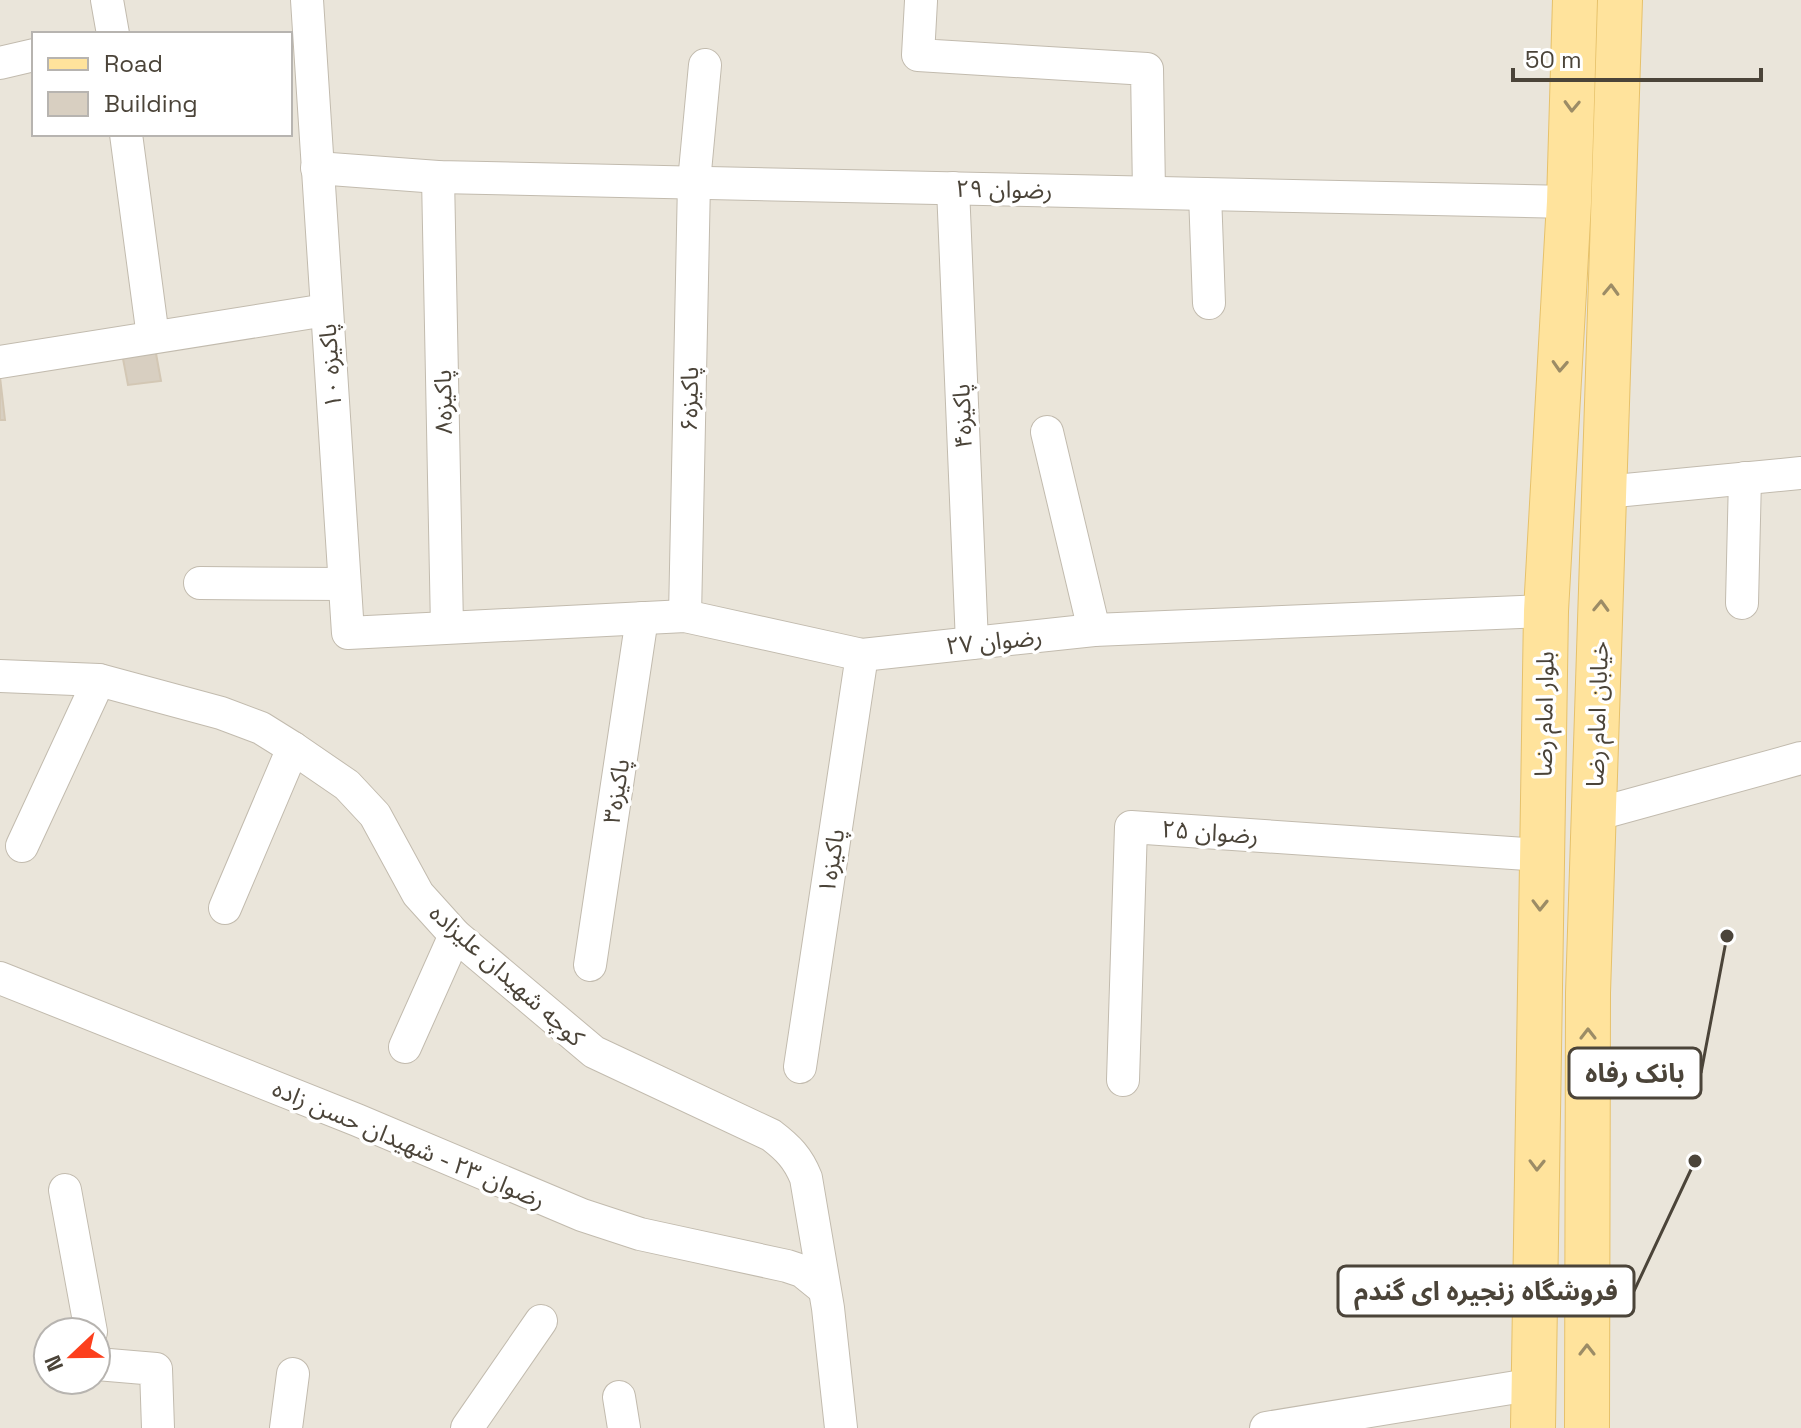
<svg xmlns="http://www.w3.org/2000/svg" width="1801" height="1428" font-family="'Space Grotesk','Noto Sans Arabic',sans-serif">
<rect width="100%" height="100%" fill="#f6f3ec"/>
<path fill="#eae5da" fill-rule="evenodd" d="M0,0h1801v1428h-1801zM34,34h256v100h-256zM48,1332h48v48h-48z"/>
<g fill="#d8cfc1" stroke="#d3c7b4" stroke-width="2">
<path d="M153,337l8,44 -33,4 -8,-42z"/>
<path d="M0,377l5,43h-5z"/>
</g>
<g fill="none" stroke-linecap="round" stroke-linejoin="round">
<g stroke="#c2bbae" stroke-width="34">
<g id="minor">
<path d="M107,0l6,34"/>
<path d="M307,0l41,633 337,-17 177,39 232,-25 452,-19"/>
<path d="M921,1l-3,54 229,14 2,123"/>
<path d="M0,63l34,-8"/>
<path d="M126,134l27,203"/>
<path d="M317,168l121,9 1131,25"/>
<path d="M438,177l9,450"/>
<path d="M953,188l19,455"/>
<path d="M1205,194l4,109"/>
<path d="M0,362l326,-52"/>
<path d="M1047,432l47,198"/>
<path d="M1605,492l196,-19"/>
<path d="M200,583l143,1"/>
<path d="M1742,603l3,-125"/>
<path d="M685,616l9,-434 11,-117"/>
<path d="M0,676l99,4 122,33 40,15 32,20 54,37 28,30 43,79 37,41 139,117 177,83c17,13 27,23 35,43l22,130 13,120"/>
<path d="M1594,815l207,-57"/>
<path d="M22,846l77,-166"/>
<path d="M225,908l68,-160"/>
<path d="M590,965l52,-347"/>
<path d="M0,978l357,142 225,95 58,19 147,32 15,5 21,17"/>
<path d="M405,1047l50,-112"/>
<path d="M800,1067l62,-412"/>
<path d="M1123,1080l8,-253 410,28"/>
<path d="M65,1190l26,142"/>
<path d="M96,1361l1,3 59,5 2,59"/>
<path d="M619,1397l5,31"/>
<path d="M286,1428l7,-54"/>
<path d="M467,1428l74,-107"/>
<path d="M1266,1428l269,-44"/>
</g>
</g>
<g stroke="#e6c16a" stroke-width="46">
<g id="primary">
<path d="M1533,1428l13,-817 23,-409 6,-202"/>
<path d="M1587,1428l1,-435 32,-993"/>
</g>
</g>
<use href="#minor" stroke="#fff" stroke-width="32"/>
<use href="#primary" stroke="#ffe39c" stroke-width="44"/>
</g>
<defs><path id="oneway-chevron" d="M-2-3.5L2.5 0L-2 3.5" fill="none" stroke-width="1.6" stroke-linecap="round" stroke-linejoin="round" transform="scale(2)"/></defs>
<g stroke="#9c8c66">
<use href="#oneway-chevron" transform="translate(1572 106) rotate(92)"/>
<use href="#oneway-chevron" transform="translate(1611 290) rotate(-88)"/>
<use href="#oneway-chevron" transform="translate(1560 366) rotate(93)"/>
<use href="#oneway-chevron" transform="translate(1601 606) rotate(-88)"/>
<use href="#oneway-chevron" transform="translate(1540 905) rotate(91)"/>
<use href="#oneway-chevron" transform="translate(1588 1034) rotate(-90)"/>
<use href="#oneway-chevron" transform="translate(1537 1165) rotate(91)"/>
<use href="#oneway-chevron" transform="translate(1587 1350) rotate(-90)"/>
</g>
<g text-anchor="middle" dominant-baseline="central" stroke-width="7" stroke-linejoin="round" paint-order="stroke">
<g font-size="24" fill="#4b4439" stroke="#fff">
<text transform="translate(1004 189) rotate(1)">رضوان ۲۹</text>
<text transform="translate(330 366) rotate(-94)">پاکیزه ۱۰</text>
<text transform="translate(689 399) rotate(-89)">پاکیزه۶</text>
<text transform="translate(443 402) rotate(-91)">پاکیزه۸</text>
<text transform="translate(962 416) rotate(-92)">پاکیزه۴</text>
<text transform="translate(994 641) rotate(-6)">رضوان ۲۷</text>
<text transform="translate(1544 714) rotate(-89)">بلوار امام رضا</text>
<text transform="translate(1597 714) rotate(-88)">خیابان امام رضا</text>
<text transform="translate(616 791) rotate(-81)">پاکیزه۳</text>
<text transform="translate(1210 832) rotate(4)">رضوان ۲۵</text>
<text transform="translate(831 861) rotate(-81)">پاکیزه۱</text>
<text transform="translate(507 975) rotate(42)">کوچه شهیدان علیزاده</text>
<text transform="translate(409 1144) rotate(23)">رضوان ۲۳ - شهیدان حسن زاده</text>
</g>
</g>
<path fill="none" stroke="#4b4439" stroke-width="3" d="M1727 936L1701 1073M1695 1161L1634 1291"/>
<g fill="#4b4439" stroke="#fff" stroke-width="3">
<circle cx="1727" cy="936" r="8"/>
<circle cx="1695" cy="1161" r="8"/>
</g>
<g fill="#fff" stroke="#4b4439" stroke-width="3">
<rect x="1569" y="1048" width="132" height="50" rx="8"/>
<rect x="1338" y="1266" width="296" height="50" rx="8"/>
</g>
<g font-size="26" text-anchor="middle" font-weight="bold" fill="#4b4439">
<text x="1635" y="1082">بانک رفاه</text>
<text x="1486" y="1300">فروشگاه زنجیره ای گندم</text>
</g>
<rect x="32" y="32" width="260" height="104" fill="#ffffff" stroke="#b7b4b0" stroke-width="2"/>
<rect x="48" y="58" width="40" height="12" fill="#ffe39c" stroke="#b7b4b0" stroke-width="2"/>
<text x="104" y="72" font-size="24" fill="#4b4439">Road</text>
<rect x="48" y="92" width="40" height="24" fill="#d8cfc1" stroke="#b7b4b0" stroke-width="2"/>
<text x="104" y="112" font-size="24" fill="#4b4439">Building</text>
<g transform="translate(72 1356) rotate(248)"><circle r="38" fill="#ffffff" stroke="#b7b4b0" stroke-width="2"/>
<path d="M0-6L14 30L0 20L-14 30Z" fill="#fc3f1d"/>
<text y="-12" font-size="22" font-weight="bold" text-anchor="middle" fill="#4b4439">N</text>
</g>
<path d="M1513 68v12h248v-12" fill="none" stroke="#4b4439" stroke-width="4"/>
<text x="1525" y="68" font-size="24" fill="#4b4439" stroke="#ffffff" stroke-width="6" paint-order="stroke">50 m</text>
</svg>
